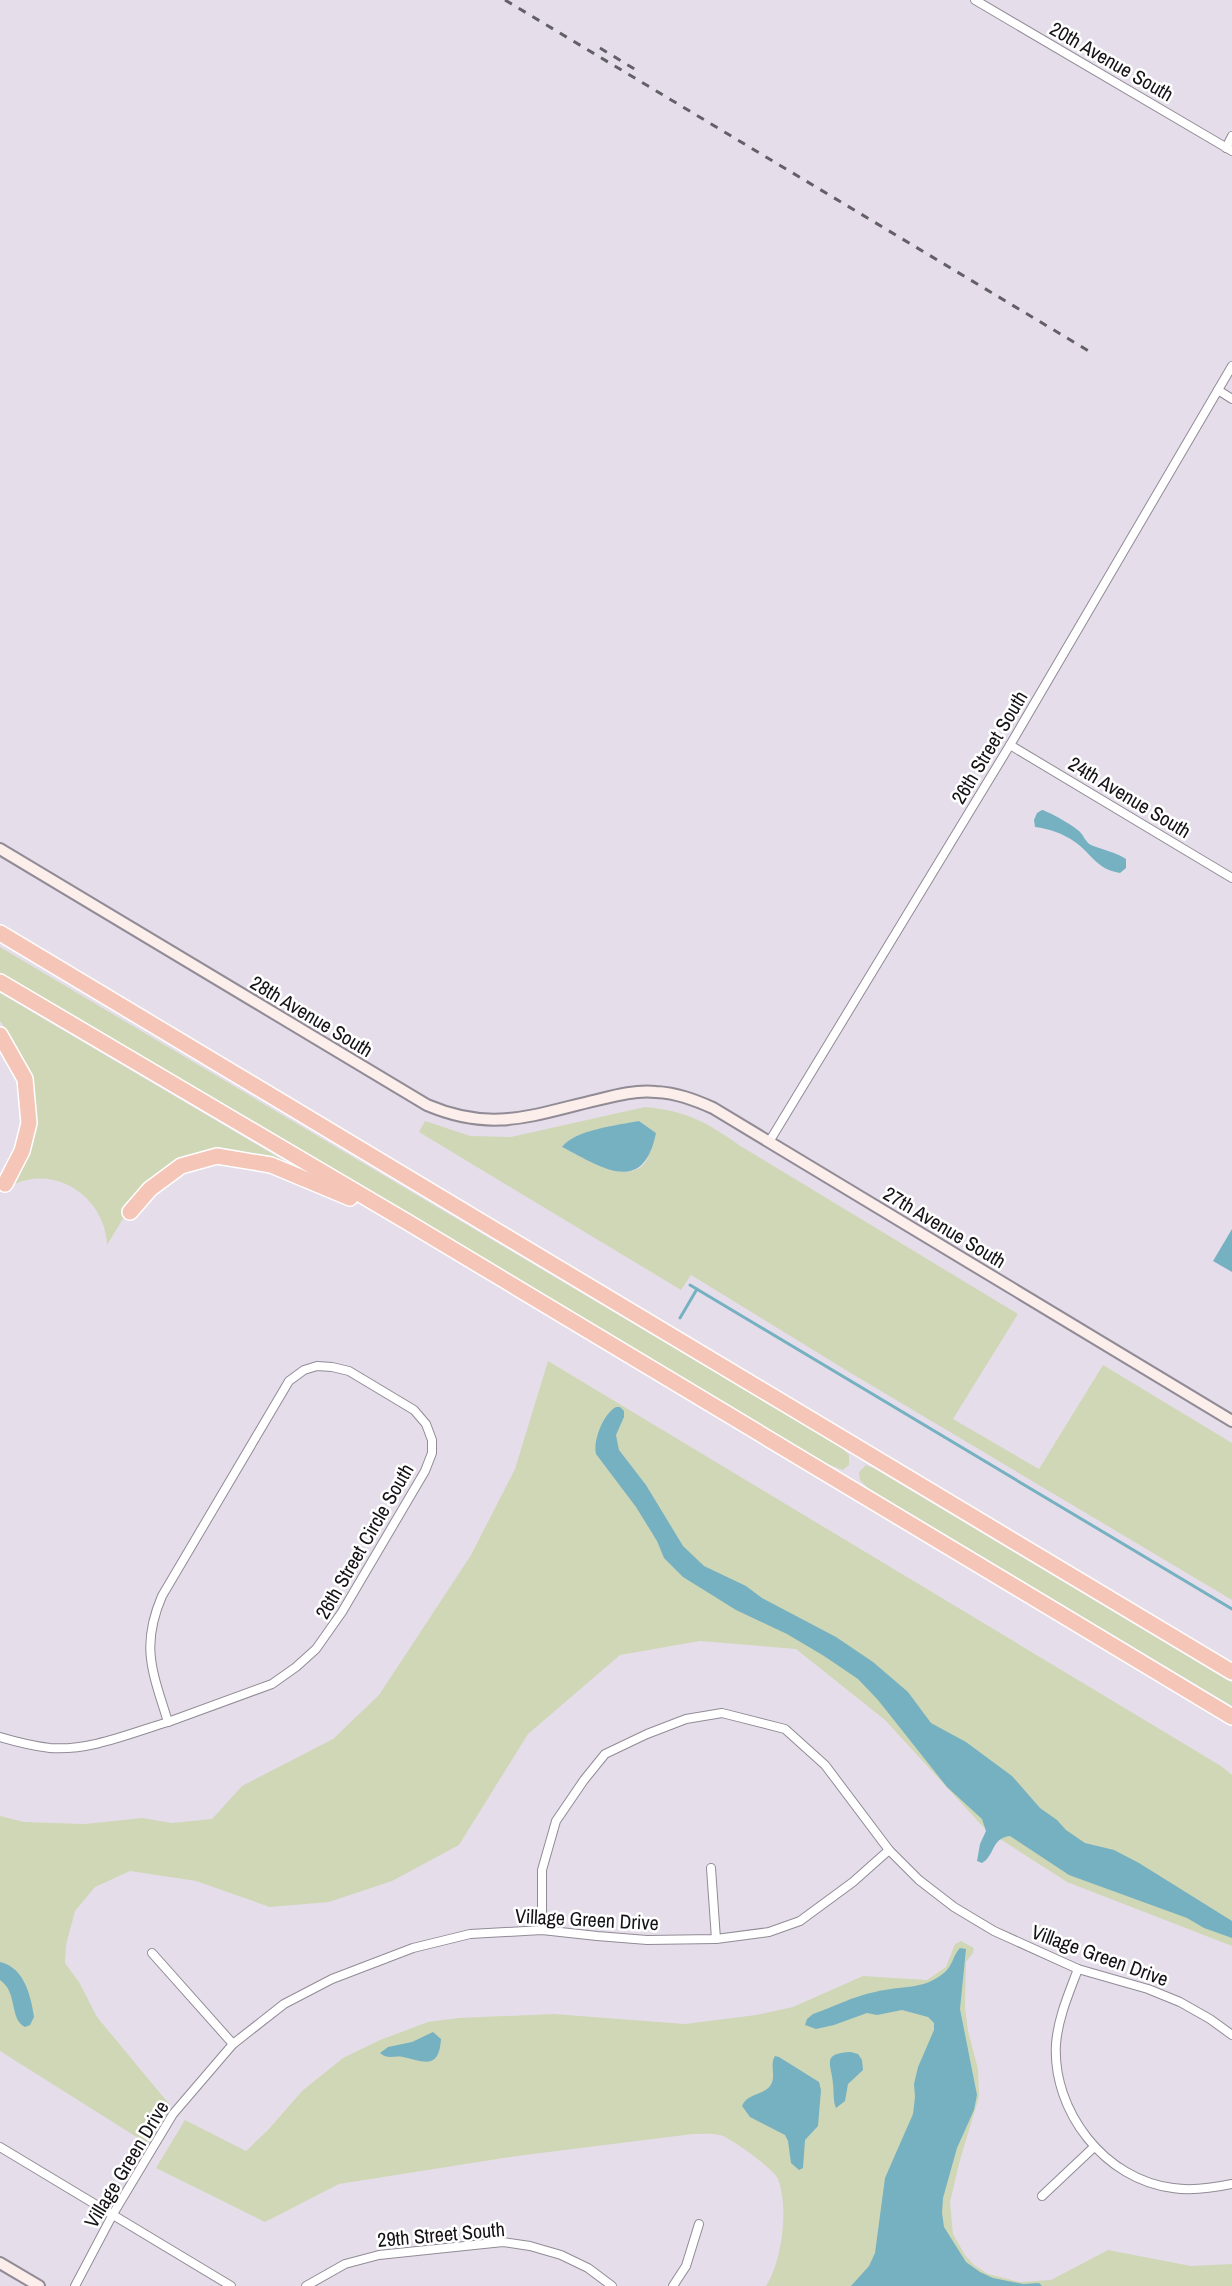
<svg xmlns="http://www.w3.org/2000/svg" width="1232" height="2286" font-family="'Archivo Narrow',sans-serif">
<rect width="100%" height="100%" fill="#e5deea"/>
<g fill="#d0d7b6" fill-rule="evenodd">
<path d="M0,947l842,501 7,7v10l-6,5 -16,-6 -827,-491z"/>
<path d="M0,993l281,166 6,5 -35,-11 -22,-4 -25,4 -70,46 -28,46c-1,-40 -39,-74 -80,-65 -6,1 -12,4 -18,6l25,-51 3,-20 -4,-29 -8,-24 -14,-26 -11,-15z"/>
<path d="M645,1107c43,4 63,16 97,40l276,167 -65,105 86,50 64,-104 129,78v157l-383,-228 -158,-97 -10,15 -262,-158 6,-11 45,15 41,1zM639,1121l17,12c-3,9 -6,23 -12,31 -19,21 -62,-7 -82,-17 12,-17 57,-21 77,-26z"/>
<path d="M548,1361l673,405 11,9v171l-165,-64 -81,-52 -101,-110 -89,-71 -96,-8 -80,14 -92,79 -69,111 -67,36 -63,21 -59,5 -74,-26 -66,-10 -35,16 -20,24 -9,34 -1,18 14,19 18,35 73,88 -24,38 -146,-92v-235l24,6 61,2 57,-6 30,5 40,-4 30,-33 91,-47 46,-44 92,-140 44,-86z"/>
<path d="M866,1465l9,4 357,214v23l-364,-218 -8,-8 -1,-8z"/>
<path d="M961,1941l13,7 -1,5 -7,9 -1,45 3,24 10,38 1,28 -19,63 -10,42 3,32 12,21 9,10 14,9 32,8 31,-2 57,-30 83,16 41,-2v22h-466c16,-24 23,-79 12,-107 -4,-10 -47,-41 -58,-44 -8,-2 -19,-1 -27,-1l-176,22 -178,28 -74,38 -109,-54 29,-48 61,31 22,-21 34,-39 41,-33 37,-18 48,-18 30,-4 96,-4 131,10 71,-9 37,-8 70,-31 64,4 19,-13 9,-23z"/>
</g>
<g fill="#76b1c1">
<path d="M1042,810c6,1 32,16 37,21 5,4 6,11 12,14 12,5 24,7 35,14v9l-6,5c-24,-4 -28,-19 -45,-31 -13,-9 -25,-13 -40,-15l-1,-7 3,-7z"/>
<path d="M639,1121l17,12c-13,64 -55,34 -94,14 12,-17 56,-22 77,-26z"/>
<path d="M1232,1229v43l-19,-11z"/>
<path d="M616,1407h4l4,4v6l-8,18 3,15 27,35 37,61 21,20 42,20 16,12 74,39 37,25 35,30 23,31 35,19 46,34 28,32 17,12 9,10 19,13 29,7 25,13 93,58v17l-28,-10 -17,-10 -118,-43 -59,-39c-19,2 -15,20 -28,27l-5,-2 3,-17 6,-13 -4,-12 -35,-32 -69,-87 -20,-21 -34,-23 -37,-22 -51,-24 -53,-33 -19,-19 -7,-17 -21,-34 -40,-53c-3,-13 7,-40 20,-47z"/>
<path d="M960,1948l6,1 -6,60 17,86 -3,15 -17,38 -14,50 -1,15 2,14 22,35 14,10 13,6 30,6 16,-1 3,3h-191l18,-20 6,-13 10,-75 28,-64 2,-17 -1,-13 4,-17 16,-37v-7l-6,-6 -26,-7 -25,5 -10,-2 -33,12 -18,4 -11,-4 2,-6 6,-5c20,-7 41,-18 62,-22 27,-7 48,-1 70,-20 8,-7 8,-17 15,-24z"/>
<path d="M0,1962c24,5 31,34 34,55l-4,8 -5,2c-16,-8 -7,-35 -25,-47z"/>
<path d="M433,2032l8,7c-2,32 -18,22 -38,18 -9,-2 -15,3 -23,-4l8,-6 24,-5z"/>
<path d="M851,2052l7,2 4,6 1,10 -15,14 -3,17 -9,7c-3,-7 -2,-16 -3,-24 -1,-19 -13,-31 18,-32z"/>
<path d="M775,2056l4,1 40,25 2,8 -3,36 -13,14 -2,28 -4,2 -8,-7 -3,-22 -3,-6 -35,-18 -8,-11c5,-13 20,-10 28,-20 7,-9 -1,-21 5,-30z"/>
</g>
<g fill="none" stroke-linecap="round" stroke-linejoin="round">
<g stroke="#76b1c1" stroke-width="3">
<path d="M690,1285l542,324"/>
<path d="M680,1318l17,-29"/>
</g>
<g stroke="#918b96" stroke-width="10">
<g id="street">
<path d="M975,0l257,151"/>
<path d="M1226,148l6,-12"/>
<path d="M1218,390l14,9"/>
<path d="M1010,745l222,133"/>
<path d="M769,1142l241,-397 222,-379"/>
<path d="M317,1366l15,1 17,4 65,39 12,14 6,16v13l-7,18 -83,141 -26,37 -20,18 -24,17 -104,38c-15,-49 -28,-75 -6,-126l127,-215 15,-11z"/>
<path d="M0,1737c17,5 33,9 50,11 40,3 81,-15 118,-26"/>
<path d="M711,1868l5,71"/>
<path d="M542,1930v-60l14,-49 28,-41 21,-26 42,-20 39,-15 36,-6 63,16 40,36 64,85 30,30 35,27 40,24 84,38 70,20 32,13 30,17 22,16"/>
<path d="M152,1953l81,91"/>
<path d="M1078,1969c-9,24 -20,49 -22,75 -4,67 49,136 117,144 19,3 40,0 59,-4"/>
<path d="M0,2147l231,139"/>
<path d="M1042,2196l52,-49"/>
<path d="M75,2286l38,-72 60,-100 60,-70 51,-40 48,-25 81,-31 57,-14 72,-4 55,6 50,4 69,-1 53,-7 31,-11 53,-39 36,-32"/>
<path d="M306,2286l39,-22 34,-9 124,-13 27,4 31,9 27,13 24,18"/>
<path d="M673,2286l13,-20 13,-42"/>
</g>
</g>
<g stroke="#918b96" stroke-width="14">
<g id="secondary">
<path d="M0,849l427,256c66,28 105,10 170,-5 20,-5 39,-10 59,-8 21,1 39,8 57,16l519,313"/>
<path d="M0,2263l39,23"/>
</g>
</g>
<g stroke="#fff" stroke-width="18">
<g id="highway">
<path d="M0,933l1232,739"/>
<path d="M0,982l409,241 823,494"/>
<path d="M0,1035l25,44 4,44 -7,28 -17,33"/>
<path d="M130,1212l20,-23 31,-23 36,-10 54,9 79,33"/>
</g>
</g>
<use href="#street" stroke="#fff" stroke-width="8"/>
<use href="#secondary" stroke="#fceeea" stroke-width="10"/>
<use href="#highway" stroke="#f5c5b8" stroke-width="15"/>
<g stroke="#635f66" stroke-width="3" stroke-dasharray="8 8" stroke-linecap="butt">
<path d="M505,0l587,353"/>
<path d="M600,48l41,25"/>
</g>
</g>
<g text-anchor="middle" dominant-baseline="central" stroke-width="5" stroke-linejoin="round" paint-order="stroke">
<g font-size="20" fill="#161317" stroke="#fff">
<text transform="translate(1112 61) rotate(30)">20th Avenue South</text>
<text transform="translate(989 747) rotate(-59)">26th Street South</text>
<text transform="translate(1130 797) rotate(31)">24th Avenue South</text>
<text transform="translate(312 1016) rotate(31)">28th Avenue South</text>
<text transform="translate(945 1227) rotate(31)">27th Avenue South</text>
<text transform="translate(364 1541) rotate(-60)">26th Street Circle South</text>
<text transform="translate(587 1919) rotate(3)">Village Green Drive</text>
<text transform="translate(1100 1955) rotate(20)">Village Green Drive</text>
<text transform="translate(126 2164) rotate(-59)">Village Green Drive</text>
<text transform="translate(441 2234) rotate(-5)">29th Street South</text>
</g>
</g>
</svg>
